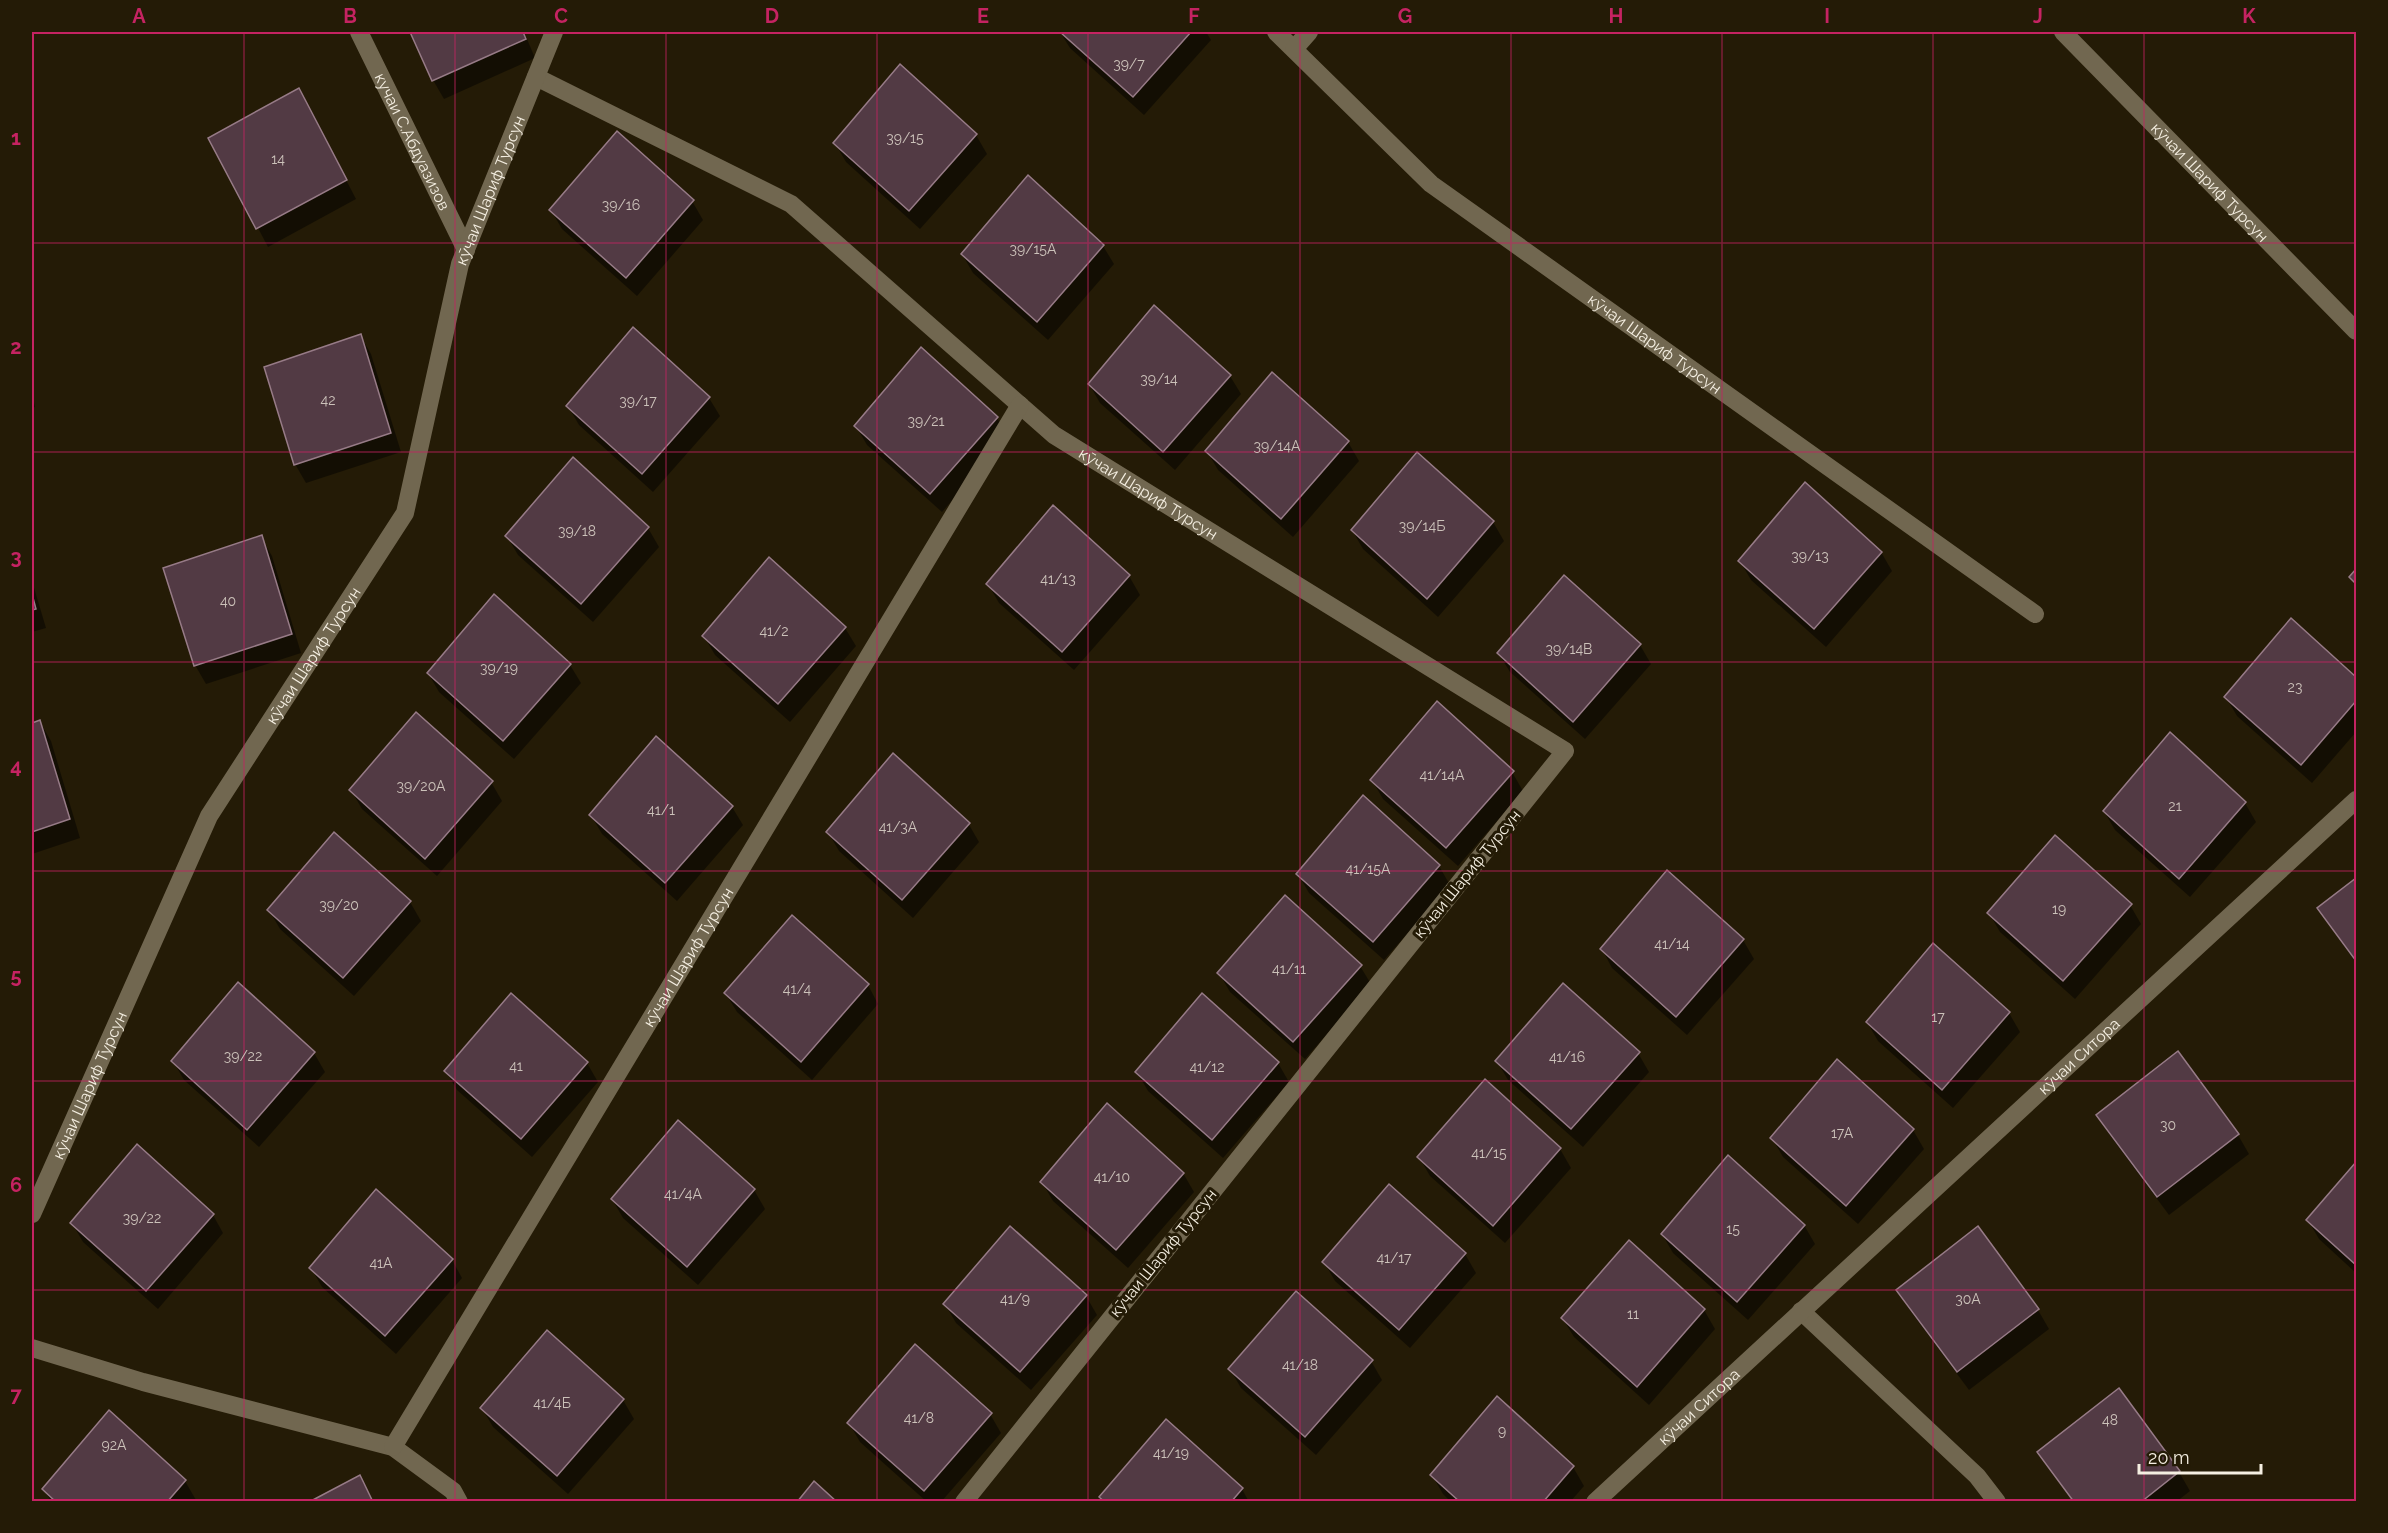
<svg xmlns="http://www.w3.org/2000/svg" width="2388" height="1533" font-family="Raleway,sans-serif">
<rect width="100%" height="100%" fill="#241b06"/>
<g fill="#0007">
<path d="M412,32h112l11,26 -91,41 -11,-19z"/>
<path d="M1060,32h146l5,8 -67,75 -74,-67z"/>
<path d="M309,109l47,90 -88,48 -10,-19z"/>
<path d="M976,135l11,19 -67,75 -74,-67 -11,-19z"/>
<path d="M692,201l11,19 -66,76 -75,-67 -11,-19z"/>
<path d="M1103,246l11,18 -66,76 -75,-67 -11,-19z"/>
<path d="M360,335l11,19 30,98 -95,31 -11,-19z"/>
<path d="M1272,374l76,68 11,19 -66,76 -75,-67 -11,-19z"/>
<path d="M1230,376l11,18 -66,76 -75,-67 -11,-19z"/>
<path d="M32,394l3,13 -3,1z"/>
<path d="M709,398l11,18 -67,76 -74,-67 -11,-19z"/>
<path d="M997,418l11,18 -66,76 -75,-67 -11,-19z"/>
<path d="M1418,454l75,68 11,19 -66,76 -75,-68 -11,-19z"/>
<path d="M648,528l11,19 -66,75 -75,-67 -11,-19z"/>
<path d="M261,537l11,19 29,97 -95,31 -11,-19z"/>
<path d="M1881,552l11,19 -66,76 -75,-67 -11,-19z"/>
<path d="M1129,576l11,19 -66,75 -75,-67 -11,-19z"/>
<path d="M32,581l14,47 -14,4z"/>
<path d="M2291,621l65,58v53l-44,51 -75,-67 -11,-19z"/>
<path d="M845,628l11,18 -66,76 -75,-67 -11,-19z"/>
<path d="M1640,645l11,19 -66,75 -75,-67 -11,-18z"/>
<path d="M570,665l11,18 -67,76 -75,-67 -11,-19z"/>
<path d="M40,722l11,19 29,97 -48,16v-129z"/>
<path d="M2170,735l75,68 11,19 -66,75 -75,-67 -11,-19z"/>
<path d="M1512,772l11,19 -65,75 -75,-67 -11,-19z"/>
<path d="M491,782l11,19 -65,75 -75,-67 -11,-19z"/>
<path d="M732,807l11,18 -66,76 -75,-67 -11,-19z"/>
<path d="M968,823l11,19 -66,76 -74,-67 -11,-19z"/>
<path d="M1439,866l11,19 -66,75 -75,-67 -11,-19z"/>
<path d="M1667,872l76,68 11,19 -67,76 -75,-67 -10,-19z"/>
<path d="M2356,880v83l-37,-54z"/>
<path d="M410,902l11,19 -67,75 -74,-67 -11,-19z"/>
<path d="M2130,905l11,19 -66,75 -75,-67 -11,-19z"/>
<path d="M1360,966l11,18 -66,75 -75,-67 -11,-19z"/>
<path d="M868,985l10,19 -66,76 -75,-68 -11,-18z"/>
<path d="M512,995l75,68 11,19 -66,75 -75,-67 -11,-19z"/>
<path d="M1202,995l76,68 11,19 -66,76 -75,-67 -11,-19z"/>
<path d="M2009,1013l11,19 -67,76 -75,-67 -11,-19z"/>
<path d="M314,1053l11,19 -66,75 -75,-67 -11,-19z"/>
<path d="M1638,1053l11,19 -66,75 -75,-67 -11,-19z"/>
<path d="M2177,1053l61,82 11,19 -80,61 -60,-81 -11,-18z"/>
<path d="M1913,1130l11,19 -66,75 -75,-67 -11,-19z"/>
<path d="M1560,1149l11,19 -66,75 -75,-67 -11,-19z"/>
<path d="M2356,1165v108l-37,-34 -11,-19z"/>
<path d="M1183,1173l11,19 -66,76 -75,-67 -11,-19z"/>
<path d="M754,1190l11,19 -67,76 -75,-67 -11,-19z"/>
<path d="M213,1215l10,18 -65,76 -75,-67 -11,-19z"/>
<path d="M1804,1225l11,19 -67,76 -75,-67 -11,-19z"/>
<path d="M1011,1228l75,68 11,19 -66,75 -75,-67 -11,-19z"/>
<path d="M1978,1228l60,82 11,19 -80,61 -60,-81 -11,-19z"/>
<path d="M1629,1243l75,67 11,19 -66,76 -75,-68 -11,-18z"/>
<path d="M1465,1254l11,19 -66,75 -75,-67 -11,-19z"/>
<path d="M452,1260l10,18 -66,76 -74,-67 -11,-19z"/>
<path d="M1371,1361l11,19 -66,75 -75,-67 -11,-19z"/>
<path d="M2119,1390l60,82 11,19 -14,11h-103l-34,-50z"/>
<path d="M623,1400l11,19 -66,75 -75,-67 -11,-19z"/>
<path d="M990,1414l11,19 -60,69h-14l-67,-60 -11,-19z"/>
<path d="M1573,1467l11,19 -14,16h-119l-8,-8 -11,-19z"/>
<path d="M185,1481l11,19 -2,2h-143l-7,-13z"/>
<path d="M1242,1489l7,13h-145l-3,-5z"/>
</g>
<g fill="#523a44" stroke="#977b87" stroke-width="1.5">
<path d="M410,32h113l3,7 -94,42z"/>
<path d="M1060,32h131l-58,65z"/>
<path d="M900,64l77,70 -68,77 -76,-68z"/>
<path d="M299,88l48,92 -91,49 -48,-91z"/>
<path d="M617,131l77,69 -68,78 -77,-68z"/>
<path d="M1028,175l76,70 -67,77 -76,-68z"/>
<path d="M1154,305l77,70 -68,77 -75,-68z"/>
<path d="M633,327l77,70 -68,77 -76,-68z"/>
<path d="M361,334l30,99 -97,32 -30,-98z"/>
<path d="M921,347l77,70 -68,77 -76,-68z"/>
<path d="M1272,372l77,69 -68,78 -76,-68z"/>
<path d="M1417,452l77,69 -67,78 -76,-69z"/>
<path d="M573,457l76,70 -68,77 -76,-68z"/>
<path d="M1805,482l77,70 -68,77 -76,-68z"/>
<path d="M1053,505l77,70 -68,77 -76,-68z"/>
<path d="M262,535l30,99 -98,32 -31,-98z"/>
<path d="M769,557l77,70 -68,77 -76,-68z"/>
<path d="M2356,569v15l-7,-7z"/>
<path d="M1564,575l77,69 -68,78 -76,-69z"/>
<path d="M32,594l4,15 -4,1z"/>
<path d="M494,594l77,70 -68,77 -76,-68z"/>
<path d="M2291,618l65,59v24l-55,64 -77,-68z"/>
<path d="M1437,701l77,70 -68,77 -76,-68z"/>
<path d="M416,712l77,69 -68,78 -76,-69z"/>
<path d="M40,720l30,99 -38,13v-109z"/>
<path d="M2170,732l76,70 -67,77 -76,-68z"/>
<path d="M656,736l77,70 -68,77 -76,-68z"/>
<path d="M893,753l77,70 -68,77 -76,-68z"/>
<path d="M1363,795l77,70 -67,77 -77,-68z"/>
<path d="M334,832l77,69 -68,77 -76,-68z"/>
<path d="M2055,835l77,69 -69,77 -76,-68z"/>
<path d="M1667,870l77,69 -68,78 -76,-68z"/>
<path d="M2356,878v83l-39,-53z"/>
<path d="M1285,895l77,70 -69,77 -76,-69z"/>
<path d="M792,915l77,69 -68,78 -77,-69z"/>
<path d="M1933,943l77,69 -68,78 -76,-68z"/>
<path d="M238,982l77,70 -68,78 -76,-69z"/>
<path d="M1563,983l77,69 -69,77 -76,-68z"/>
<path d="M511,993l77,69 -67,77 -77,-68z"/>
<path d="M1202,993l77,69 -67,78 -77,-68z"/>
<path d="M2178,1051l61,83 -82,63 -61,-82z"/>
<path d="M1837,1059l77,70 -68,77 -76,-68z"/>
<path d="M1485,1079l76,69 -68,78 -76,-69z"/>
<path d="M1107,1103l77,70 -68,77 -76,-68z"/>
<path d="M678,1120l77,69 -68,78 -76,-68z"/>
<path d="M137,1144l77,70 -68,77 -76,-68z"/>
<path d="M1728,1155l77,70 -68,77 -76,-68z"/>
<path d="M2356,1162v103l-50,-45z"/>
<path d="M1389,1184l77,69 -67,77 -77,-68z"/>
<path d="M376,1189l77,70 -68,77 -76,-68z"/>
<path d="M1010,1226l77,69 -67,77 -77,-68z"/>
<path d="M1978,1226l61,83 -82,63 -61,-82z"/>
<path d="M1629,1240l76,69 -68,78 -76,-69z"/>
<path d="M1296,1291l77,69 -68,77 -77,-68z"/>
<path d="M547,1330l77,69 -67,77 -77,-68z"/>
<path d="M915,1344l77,69 -68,78 -77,-68z"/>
<path d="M2119,1388l61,83 -39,31h-67l-37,-50z"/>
<path d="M1497,1396l77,70 -31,36h-83l-30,-27z"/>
<path d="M109,1410l77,70 -19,22h-111l-14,-13z"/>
<path d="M1166,1419l77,69 -12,14h-126l-6,-5z"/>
<path d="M360,1475l13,27h-64z"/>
<path d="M814,1481l23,21h-40z"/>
</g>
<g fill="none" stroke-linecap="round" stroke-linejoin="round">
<g stroke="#716750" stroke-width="18">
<path id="s1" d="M359,32l107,218"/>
<path id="s2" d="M1276,32l155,152 604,430"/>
<path id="s3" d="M2063,32l293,299"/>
<path d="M1294,49l15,-17"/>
<path id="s4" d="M536,77l255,127 263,231 511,316 -601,751"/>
<path id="s5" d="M32,1214l177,-398 196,-303 55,-249 94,-232"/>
<path d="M1801,1311l176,165 20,26"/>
<path d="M32,1348l111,34 250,65 60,44 6,11"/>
<path id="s6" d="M393,1447l627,-1042"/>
<path id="s7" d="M1595,1502l761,-702"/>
</g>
</g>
<path fill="none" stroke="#c52362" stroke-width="1.5" stroke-opacity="0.55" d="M244,32v1470M455,32v1470M666,32v1470M877,32v1470M1088,32v1470M1300,32v1470M1511,32v1470M1722,32v1470M1933,32v1470M2144,32v1470M32,243h2324M32,452h2324M32,662h2324M32,871h2324M32,1081h2324M32,1290h2324"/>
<g text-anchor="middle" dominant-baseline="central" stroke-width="6" stroke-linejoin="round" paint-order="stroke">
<g font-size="14" fill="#ccc2ba">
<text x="1129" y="64">39/7</text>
<text x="905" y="138">39/15</text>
<text x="278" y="159">14</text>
<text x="621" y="205">39/16</text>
<text x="1033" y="249">39/15А</text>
<text x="1159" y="379">39/14</text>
<text x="328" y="400">42</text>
<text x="638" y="401">39/17</text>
<text x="926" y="421">39/21</text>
<text x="1277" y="446">39/14А</text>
<text x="1422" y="526">39/14Б</text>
<text x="577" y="531">39/18</text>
<text x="1810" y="556">39/13</text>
<text x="1058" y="579">41/13</text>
<text x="228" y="601">40</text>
<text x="774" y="631">41/2</text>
<text x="1569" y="649">39/14В</text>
<text x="499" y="668">39/19</text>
<text x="2295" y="687">23</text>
<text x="1442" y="775">41/14А</text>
<text x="421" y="786">39/20А</text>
<text x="2175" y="806">21</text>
<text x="661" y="810">41/1</text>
<text x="898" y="827">41/3А</text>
<text x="1368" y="869">41/15А</text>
<text x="339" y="905">39/20</text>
<text x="2059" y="909">19</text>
<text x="1672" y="944">41/14</text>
<text x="1289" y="969">41/11</text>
<text x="797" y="989">41/4</text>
<text x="1938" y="1017">17</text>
<text x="243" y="1056">39/22</text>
<text x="1567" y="1057">41/16</text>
<text x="516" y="1066">41</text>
<text x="1207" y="1067">41/12</text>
<text x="2168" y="1125">30</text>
<text x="1842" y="1133">17А</text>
<text x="1489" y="1153">41/15</text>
<text x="1112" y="1177">41/10</text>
<text x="683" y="1194">41/4А</text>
<text x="142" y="1218">39/22</text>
<text x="1733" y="1229">15</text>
<text x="1394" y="1258">41/17</text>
<text x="381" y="1263">41А</text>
<text x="1015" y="1299">41/9</text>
<text x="1968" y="1299">30А</text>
<text x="1633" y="1314">11</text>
<text x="1300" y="1365">41/18</text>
<text x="552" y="1403">41/4Б</text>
<text x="919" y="1418">41/8</text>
<text x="2110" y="1420">48</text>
<text x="1502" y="1431">9</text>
<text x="114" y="1445">92А</text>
<text x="1171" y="1453">41/19</text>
</g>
<g font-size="16" fill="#f5efe2" stroke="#241b06">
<text stroke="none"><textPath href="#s1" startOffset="122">кучаи С.Абдуазизов</textPath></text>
<text stroke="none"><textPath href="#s3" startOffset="210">кӯчаи Шариф Турсун</textPath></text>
<text stroke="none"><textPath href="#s5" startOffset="1131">кӯчаи Шариф Турсун</textPath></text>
<text stroke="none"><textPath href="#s2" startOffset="492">кӯчаи Шариф Турсун</textPath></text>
<text stroke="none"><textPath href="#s4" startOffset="746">кӯчаи Шариф Турсун</textPath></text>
<text stroke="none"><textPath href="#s5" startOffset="627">кӯчаи Шариф Турсун</textPath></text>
<text transform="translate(1467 874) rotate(-51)">кӯчаи Шариф Турсун</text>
<text stroke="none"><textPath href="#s6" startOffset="572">кӯчаи Шариф Турсун</textPath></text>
<text stroke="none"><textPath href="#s7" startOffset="658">кӯчаи Ситора</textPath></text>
<text stroke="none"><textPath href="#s5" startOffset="141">кӯчаи Шариф Турсун</textPath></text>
<text transform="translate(1163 1253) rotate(-51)">кӯчаи Шариф Турсун</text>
<text stroke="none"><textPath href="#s7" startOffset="141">кӯчаи Ситора</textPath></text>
</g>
</g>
<rect width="2388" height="1533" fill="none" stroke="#241b06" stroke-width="66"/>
<path d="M2139 1464v9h122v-9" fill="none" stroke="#f5efe2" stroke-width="3"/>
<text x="2148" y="1464" font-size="18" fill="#f5efe2" stroke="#241b06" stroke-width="4.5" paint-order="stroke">20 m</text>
<rect x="33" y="33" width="2322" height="1467" fill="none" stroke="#c52362" stroke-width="2"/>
<g font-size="20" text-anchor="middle" font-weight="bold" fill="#c52362">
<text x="139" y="23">A</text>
<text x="350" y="23">B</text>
<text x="561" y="23">C</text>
<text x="772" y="23">D</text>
<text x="983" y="23">E</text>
<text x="1194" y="23">F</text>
<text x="1405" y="23">G</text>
<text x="1616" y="23">H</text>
<text x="1827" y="23">I</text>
<text x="2038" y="23">J</text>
<text x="2249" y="23">K</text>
<text x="16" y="145">1</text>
<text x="16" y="354">2</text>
<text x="16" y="564">3</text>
<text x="16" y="773">4</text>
<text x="16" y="983">5</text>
<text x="16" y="1192">6</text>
<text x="16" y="1402">7</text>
</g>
</svg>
